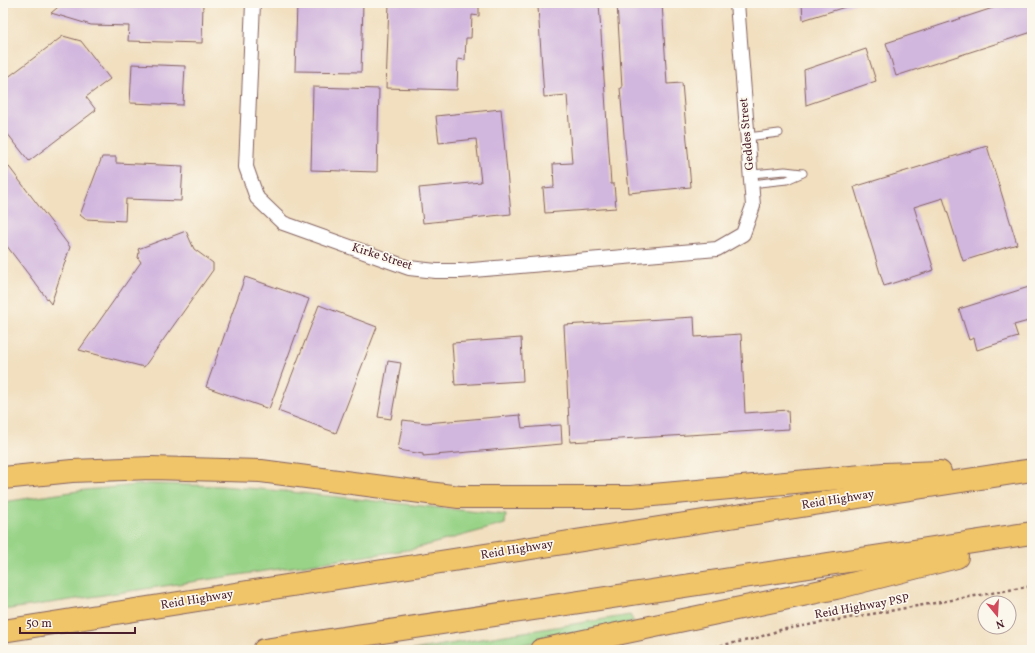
<svg xmlns="http://www.w3.org/2000/svg" width="1035" height="653" font-family="Vollkorn,serif">
<rect width="100%" height="100%" fill="#fbf7ec"/>
<filter id="ink" filterUnits="userSpaceOnUse"><feTurbulence type="fractalNoise" baseFrequency=".025" numOctaves="2"/><feDisplacementMap in="SourceGraphic" scale="8" xChannelSelector="R" yChannelSelector="G"/><feConvolveMatrix kernelMatrix="1 2 1 2 8 2 1 2 1" color-interpolation-filters="sRGB"/></filter>
<filter id="wash" filterUnits="userSpaceOnUse"><feTurbulence type="fractalNoise" baseFrequency=".012" numOctaves="4" result="noise"/><feDisplacementMap in="SourceGraphic" scale="16" xChannelSelector="R" yChannelSelector="G"/><feGaussianBlur stdDeviation="0.9" result="paint"/><feColorMatrix in="noise" values="0 0 0 0 0 0 0 0 0 0 0 0 0 0 0 0 0 1.4 0 .05"/><feComposite in="paint" operator="in"/></filter>
<g filter="url(#wash)">
<rect width="100%" height="100%" fill="#f1dfbf"/>
<g fill="#98d387" stroke="#717959">
<path d="M149,484l73,2 60,5 224,24 -1,9 -92,25 -410,61v-108l82,-12z"/>
<path d="M630,615l4,7 -138,28h-84z"/>
</g>
<g id="blocks">
<g fill="#d1b6de">
<path d="M63,3h140l-1,40 -74,-2 1,-15 -38,-1 -40,-12z"/>
<path d="M297,3h66l-2,69 -66,-1z"/>
<path d="M389,3h90v13l-7,-1 -1,23h-5l-1,22 -7,-1 -1,31 -71,-2z"/>
<path d="M543,3h56l12,181h3l2,24 -71,5 -2,-25 11,-1 -1,-23 19,-1 -5,-68 -23,2 -6,-90h5z"/>
<path d="M617,3h45l5,81 15,-1 9,104 -62,6 -9,-105h2z"/>
<path d="M802,3h56l-55,17z"/>
<path d="M1008,3h24v29l-136,44 -10,-33z"/>
<path d="M63,36l18,5 29,38 -24,18 10,13 -67,51 -26,-33v-47z"/>
<path d="M866,49l10,32 -70,24 -2,-35z"/>
<path d="M132,64l53,2 -2,39 -53,-2z"/>
<path d="M313,87l66,2 -2,83 -66,-2z"/>
<path d="M501,109l10,105 -88,9 -4,-35 62,-6 -5,-43 -37,4 -3,-27z"/>
<path d="M987,146l30,98 -54,17 -20,-63 -29,9 20,63 -50,16 -30,-99z"/>
<path d="M102,157h14v6l67,3 -2,35 -55,-2 -1,22 -40,-2 -5,-4z"/>
<path d="M3,159l67,88 -19,57 -48,-63z"/>
<path d="M186,231l8,18 19,14v7l-69,97 -65,-17 62,-88 -3,-4 1,-6 -1,-3z"/>
<path d="M245,277l64,22 -40,110 -63,-22z"/>
<path d="M1032,286v34l-18,5 4,12 -41,13 -3,-12 -5,2 -10,-31z"/>
<path d="M319,305l58,22 -41,106 -58,-22z"/>
<path d="M694,317l1,20 46,-3 4,79 43,-3 1,19 -219,13 -6,-117z"/>
<path d="M521,338l2,43 -68,4 -3,-42z"/>
<path d="M388,361l13,2 -10,56 -13,-2z"/>
<path d="M520,415l2,13 39,-3 1,19 -139,12v-2l-25,-4 5,-30 23,3z"/>
</g>
</g>
</g>
<g filter="url(#ink)">
<use href="#blocks" fill-opacity="0" stroke="#84625f" stroke-width="1"/>
<g fill="none" stroke-linecap="round" stroke-linejoin="round">
<g stroke="#84625f" stroke-width="9">
<g id="service">
<path d="M748,137l31,-4"/>
<path d="M751,174l34,-3 17,2"/>
<path d="M751,184l36,-4 16,-7"/>
</g>
</g>
<g stroke="#84625f" stroke-width="16">
<path id="minor" d="M253,3l-7,164 11,31 26,25 126,45 27,3h25l256,-22 26,-15 10,-28 -16,-203"/>
</g>
<g stroke="#84625f" stroke-width="24">
<g id="motorway">
<path d="M3,478l69,-7 79,-3 110,3 198,26h172l253,-23 56,-2"/>
<path d="M3,631l264,-42 765,-119"/>
<path d="M264,650l768,-117"/>
<path d="M541,650l295,-62 121,-31"/>
</g>
</g>
<path stroke="#84625f" stroke-width="2.5" stroke-dasharray="3 3" stroke-linecap="butt" d="M697,650l57,-11 26,-9 252,-44"/>
<use href="#service" stroke="#fff" stroke-width="7"/>
<use href="#minor" stroke="#fff" stroke-width="14"/>
<use href="#motorway" stroke="#f0c469" stroke-width="22"/>
</g>
</g>
<g text-anchor="middle" dominant-baseline="central" stroke-width="3.5" stroke-linejoin="round" paint-order="stroke">
<g font-size="12" fill="#4a1f2b" stroke="#fbf7ec">
<text transform="translate(747 134) rotate(-95)">Geddes Street</text>
<text transform="translate(382 257) rotate(18)">Kirke Street</text>
<text transform="translate(838 500) rotate(-9)">Reid Highway</text>
<text transform="translate(517 550) rotate(-9)">Reid Highway</text>
<text transform="translate(197 600) rotate(-9)">Reid Highway</text>
<text transform="translate(862 607) rotate(-10)">Reid Highway PSP</text>
</g>
</g>
<rect width="1035" height="653" fill="none" stroke="#fbf7ec" stroke-width="16"/>
<g transform="translate(997 615) rotate(162)"><circle r="19" fill="#fbf7ec" stroke="#b4a19f"/>
<path d="M0-3L7 15L0 10L-7 15Z" fill="#d1495b"/>
<text y="-6" font-size="11" font-weight="bold" text-anchor="middle" fill="#4a1f2b">N</text>
</g>
<path d="M20 627v6h115v-6" fill="none" stroke="#4a1f2b" stroke-width="2"/>
<text x="26" y="627" font-size="12" fill="#4a1f2b" stroke="#fbf7ec" stroke-width="3" paint-order="stroke">50 m</text>
</svg>
